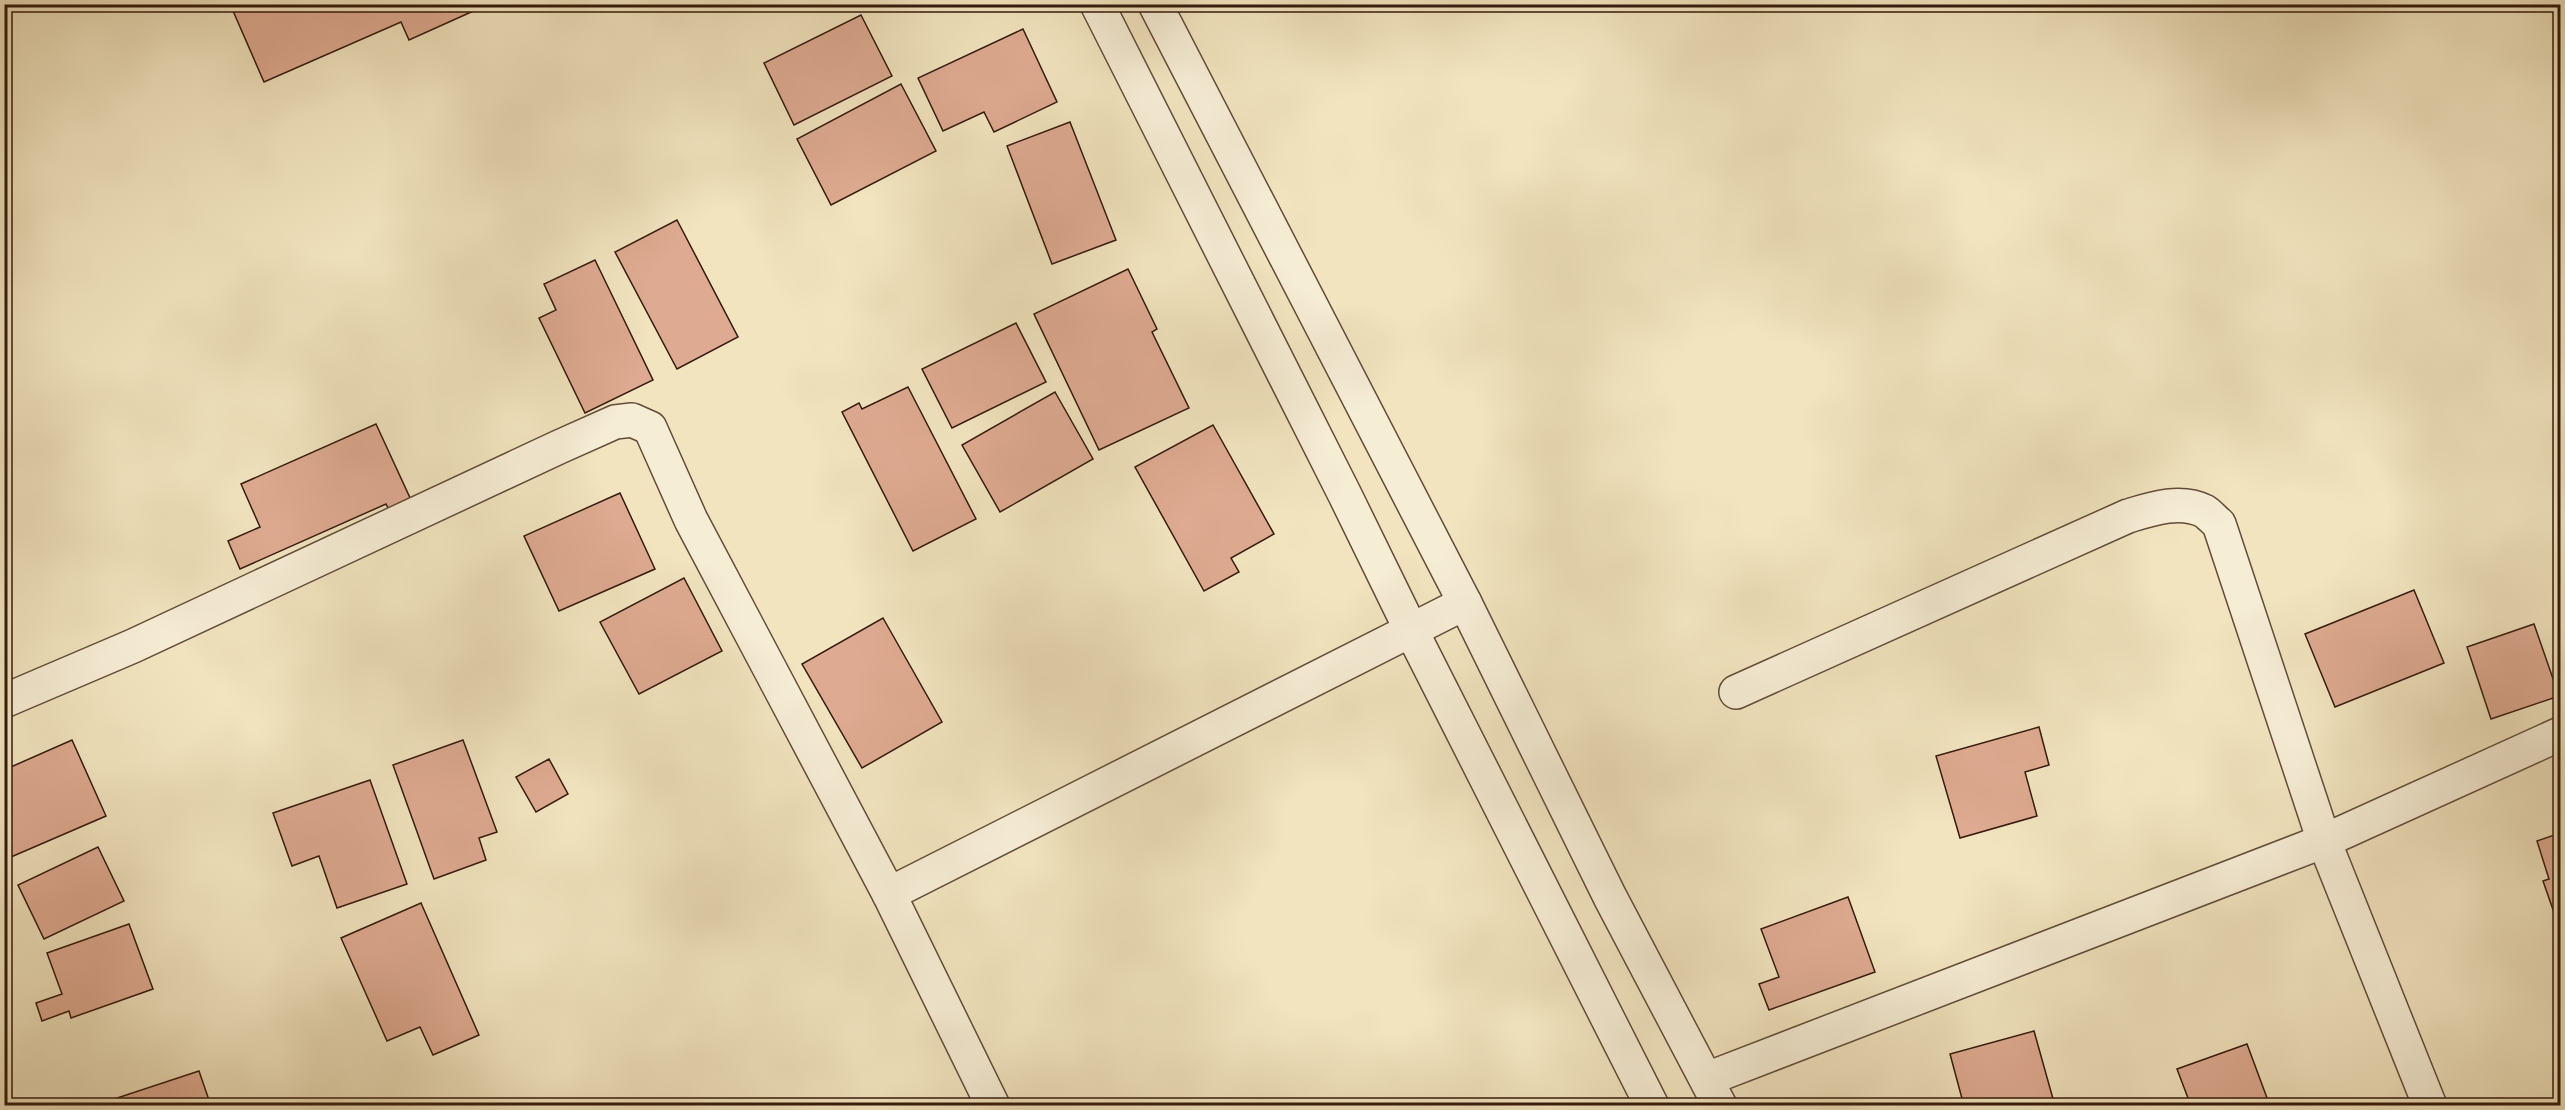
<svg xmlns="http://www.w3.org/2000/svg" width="2565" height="1110" font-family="Cardo,serif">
<rect width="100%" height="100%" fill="#f1e4bf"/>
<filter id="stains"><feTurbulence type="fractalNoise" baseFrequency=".00333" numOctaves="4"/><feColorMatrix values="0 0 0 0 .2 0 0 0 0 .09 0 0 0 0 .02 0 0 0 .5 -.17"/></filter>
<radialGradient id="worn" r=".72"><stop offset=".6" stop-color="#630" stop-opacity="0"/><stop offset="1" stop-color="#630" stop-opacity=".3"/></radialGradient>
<g fill="#deaa91" stroke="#341a0c" stroke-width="1.5">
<path d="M230,4h259l-80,36 -8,-18 -137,60z"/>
<path d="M861,15l31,61 -98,49 -30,-62z"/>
<path d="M1023,29l34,73 -63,30 -10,-20 -41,19 -25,-53z"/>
<path d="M901,84l35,67 -105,54 -34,-66z"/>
<path d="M1070,122l46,118 -64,24 -45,-118z"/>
<path d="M677,220l61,117 -61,32 -62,-117z"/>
<path d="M595,260l58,120 -68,33 -46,-95 17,-8 -12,-26z"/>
<path d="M1128,269l29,60 -5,3 37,76 -90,42 -65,-136z"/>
<path d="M1016,323l30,59 -94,46 -30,-59z"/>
<path d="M908,387l68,132 -63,32 -71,-139 17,-9 3,6z"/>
<path d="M1055,392l38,67 -93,53 -38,-67z"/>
<path d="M376,424l35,76 -22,10 -3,-6 -146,65 -12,-28 32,-14 -19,-43z"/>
<path d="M1213,425l61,109 -43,24 8,14 -35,19 -69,-124z"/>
<path d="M620,493l35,76 -96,42 -35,-75z"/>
<path d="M684,578l38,73 -83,43 -39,-72z"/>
<path d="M2414,590l30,73 -109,44 -30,-73z"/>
<path d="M883,618l59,104 -80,46 -60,-104z"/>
<path d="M2534,624l25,72 -68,23 -24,-72z"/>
<path d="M2039,727l10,38 -24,7 12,44 -77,22 -24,-82z"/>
<path d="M72,740l34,76 -95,41 -7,-14v-73z"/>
<path d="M463,740l34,92 -18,6 7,22 -52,19 -41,-114z"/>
<path d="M549,759l19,35 -32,18 -20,-35z"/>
<path d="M370,780l37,104 -70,24 -18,-52 -27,10 -19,-53z"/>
<path d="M2560,833v87l-3,1 -14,-40 6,-2 -12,-38z"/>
<path d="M98,847l26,54 -80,38 -26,-54z"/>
<path d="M1848,897l27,75 -106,38 -10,-26 20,-7 -18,-48z"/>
<path d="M421,903l58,132 -46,20 -13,-28 -33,14 -46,-103z"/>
<path d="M129,924l24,65 -82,29 -2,-7 -27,10 -6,-18 26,-9 -15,-41z"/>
<path d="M2034,1031l21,75h-91l-14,-52z"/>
<path d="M2247,1044l23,62h-79l-14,-37z"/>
<path d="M199,1071l12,35h-105l-1,-4z"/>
</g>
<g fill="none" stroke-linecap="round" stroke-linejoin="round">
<g stroke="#634c39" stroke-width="36">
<g id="minor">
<path d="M1097,4l248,491 66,135 241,476"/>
<path d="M1155,4l310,599 145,294 110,209"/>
<path d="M1736,692l392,-176c23,-7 52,-17 76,-5 5,3 10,9 15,13l105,317 106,265"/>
<path d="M4,701l129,-55 426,-199 56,-25 17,-2 18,8 41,92 198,374 104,212"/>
<path d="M889,894l576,-291"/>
<path d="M1707,1079l617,-238 236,-107"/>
</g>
</g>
<use href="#minor" stroke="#f6edd5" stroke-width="33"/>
</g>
<rect width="2565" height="1110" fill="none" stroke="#f1e4bf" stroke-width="24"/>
<rect x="6" y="6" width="2553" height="1098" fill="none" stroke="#341a0c" stroke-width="3"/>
<rect x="12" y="12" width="2541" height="1086" fill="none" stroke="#341a0c" stroke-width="1.5"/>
<rect width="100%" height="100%" filter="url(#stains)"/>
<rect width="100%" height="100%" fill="url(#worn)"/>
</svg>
